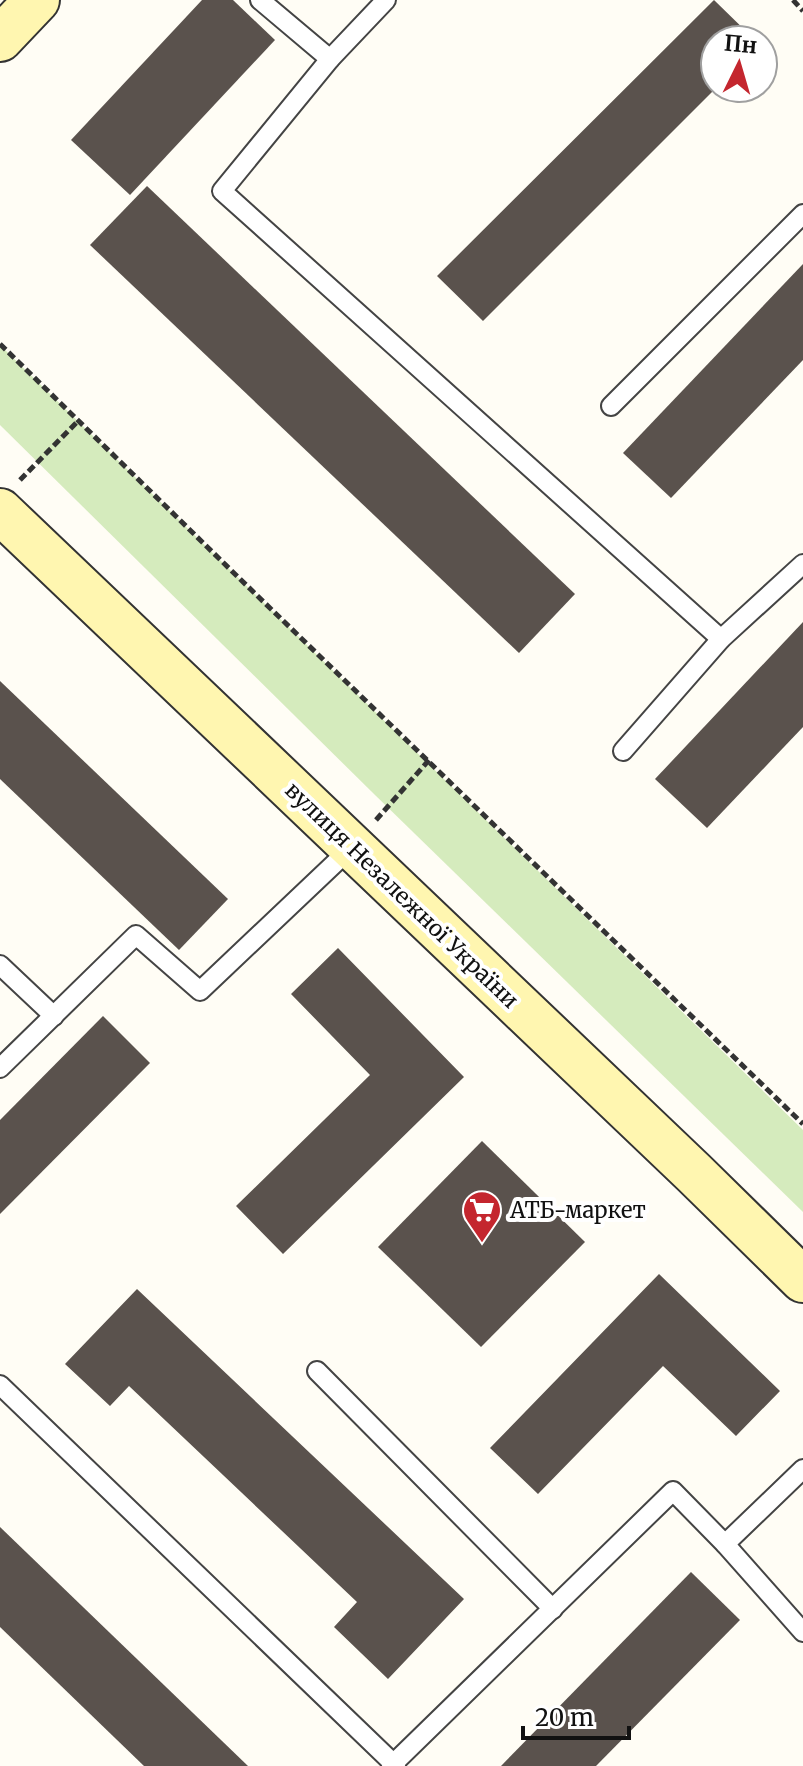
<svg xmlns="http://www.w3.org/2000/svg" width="803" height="1766" font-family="Merriweather,serif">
<rect width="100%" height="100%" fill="#fffdf5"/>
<path fill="#d5ebbd" d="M0,345l803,785v82l-429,-418 -374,-369z"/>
<g fill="#5a524d">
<path d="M202,0h31l42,40 -145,155 -59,-55z"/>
<path d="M714,0l41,40h-40l1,48 -233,233 -46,-45z"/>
<path d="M147,186l428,408 -56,59 -429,-408z"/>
<path d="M803,264v96l-132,138 -48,-45z"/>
<path d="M803,622v105l-96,101 -52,-49z"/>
<path d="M0,681l228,218 -49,51 -179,-171z"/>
<path d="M338,948l126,129 -181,177 -47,-48 134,-131 -79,-81z"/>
<path d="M103,1016l47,47 -150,151v-94z"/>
<path d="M482,1141l103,101 -104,105 -103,-100z"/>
<path d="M659,1274l121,117 -44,45 -73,-70 -125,128 -48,-46z"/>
<path d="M137,1289l327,310 -76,80 -54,-52 23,-25 -228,-216 -19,20 -45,-42z"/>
<path d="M0,1527l248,239h-104l-144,-139z"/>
<path d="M691,1572l49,48 -144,146h-95z"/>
</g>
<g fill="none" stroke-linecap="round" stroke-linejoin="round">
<g stroke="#444" stroke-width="22">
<g id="lane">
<path d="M260,0l70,59 -108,132 499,448"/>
<path d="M330,59l56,-59"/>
<path d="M611,406l192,-192"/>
<path d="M623,751l98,-112 82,-75"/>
<path d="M0,965l54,51"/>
<path d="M0,1068l136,-133 64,56 152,-144"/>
<path d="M317,1371l236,238"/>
<path d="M0,1385l396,381"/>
<path d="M725,1544l78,88"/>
<path d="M391,1766l282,-275 52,53 78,-75"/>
</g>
</g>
<g stroke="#333" stroke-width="48">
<g id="secondary">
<path d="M0,39l37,-39"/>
<path d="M0,511l694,662 109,107"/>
</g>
</g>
<g stroke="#333" stroke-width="5" stroke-dasharray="8 4" stroke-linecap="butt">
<path d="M793,0l10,11"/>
<path d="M0,344l240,235 563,545"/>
<path d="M20,480l58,-59"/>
<path d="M376,820l53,-60"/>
</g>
<use href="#lane" stroke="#fff" stroke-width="18"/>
<use href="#secondary" stroke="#fff6b0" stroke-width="44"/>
</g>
<defs>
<g id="supermarket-pin" transform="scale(2)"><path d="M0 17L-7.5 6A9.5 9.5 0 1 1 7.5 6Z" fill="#c4262e" stroke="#fff"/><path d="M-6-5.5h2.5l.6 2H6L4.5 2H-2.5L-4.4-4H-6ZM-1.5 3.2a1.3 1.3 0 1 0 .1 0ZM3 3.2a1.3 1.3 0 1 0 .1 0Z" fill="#fff"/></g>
</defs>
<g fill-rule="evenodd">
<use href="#supermarket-pin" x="482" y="1210"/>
</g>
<g text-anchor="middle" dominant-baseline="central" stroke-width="8" stroke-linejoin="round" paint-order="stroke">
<g font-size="22" fill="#111" stroke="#fff">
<text transform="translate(402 895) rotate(44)">вулиця Незалежної України</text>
</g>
<g font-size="22" fill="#111" stroke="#fff" text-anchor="start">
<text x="510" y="1210">АТБ-маркет</text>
</g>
</g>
<g transform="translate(739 64) rotate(5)"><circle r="38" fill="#ffffff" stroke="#a0a0a0" stroke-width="2"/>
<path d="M0-6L14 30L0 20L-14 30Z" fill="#c4262e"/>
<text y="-12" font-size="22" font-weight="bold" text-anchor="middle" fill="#111111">Пн</text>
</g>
<path d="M523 1726v12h106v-12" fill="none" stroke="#111111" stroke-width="4"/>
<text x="535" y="1726" font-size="24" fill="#111111" stroke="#ffffff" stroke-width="6" paint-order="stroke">20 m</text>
</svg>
